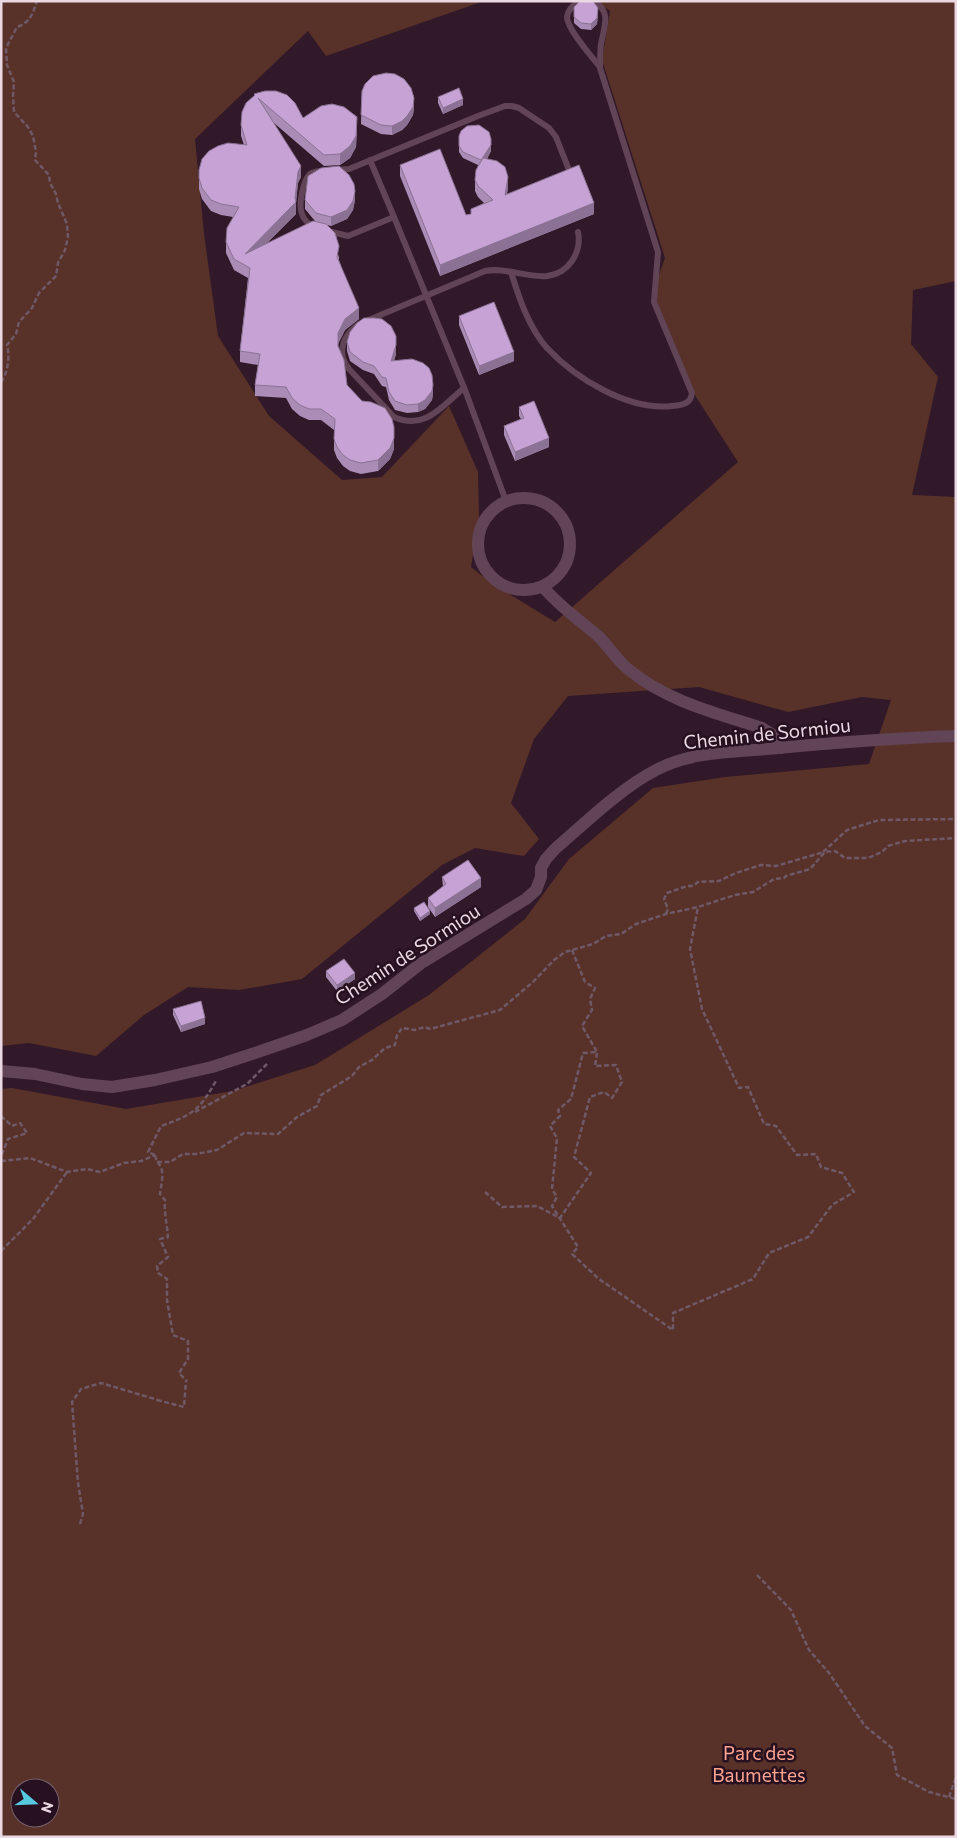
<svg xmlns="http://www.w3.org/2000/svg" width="957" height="1838" font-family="Commissioner,sans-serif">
<rect width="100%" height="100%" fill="#321929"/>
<path fill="#583129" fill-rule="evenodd" d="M1,1h483l-158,55 -18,-25 -113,108 9,95 14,102 51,80 73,64 40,-3 67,-71 29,66 1,45 -8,50 20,16 64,39 183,-160 -42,-65 -43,-105 12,-34 -63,-198 8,-49 -14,-10h360v280l-43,9 -2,54 27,33 -26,118 44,2v1340h-955v-748l11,-1 114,21 107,-18 82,-26 114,-70 96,-76 44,-60 84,-71 72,-11 144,-13 22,-64 -29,-3 -74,15 -89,-25 -131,9 -34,43 -23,64 28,36 -15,17 -49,-8 -33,17 -140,114 -63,11 -51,-3 -44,28 -48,41 -67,-13 -28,3zM20,1788h30v30h-30z"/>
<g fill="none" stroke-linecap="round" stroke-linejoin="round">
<g stroke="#6f5967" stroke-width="2.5" stroke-dasharray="5 2.5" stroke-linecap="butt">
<path d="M1,382c7,-9 9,-26 6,-37l9,-11 3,-12 13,-14 7,-15 17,-17 2,-13 7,-13 3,-13 -1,-13 -9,-21 -2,-9 -6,-11 -1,-8 -14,-15 1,-8 -3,-16 -5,-9 -14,-15 -1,-16 1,-14 -7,-17 -1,-17 11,-21c13,-4 16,-14 20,-26"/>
<path d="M823,852l24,-22 32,-10 77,-1"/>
<path d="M666,914l2,-5 -4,-10 3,-6 20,-7h6l5,-4 21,-1 17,-8 25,-8 15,1 48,-14"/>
<path d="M572,950l13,32 10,6 -5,11 2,11 -10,16 15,26 -14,1 -12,46 -13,11 2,6 -10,10 7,12 -5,51 5,8 -5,9 26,41 -6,7 27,25 74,51v-17l80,-34 16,-26 39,-16 24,-32 22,-13 -12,-19 -21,-6 -5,-13 -19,1 -21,-29 -12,-2 -16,-37 -9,1 -37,-79 -12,-60 8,-42"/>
<path d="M195,1112l52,-28 20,-20"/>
<path d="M1,1116l11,10 8,-3 7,10 -19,6 -7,18"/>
<path d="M155,1155c1,5 3,8 6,12 3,8 0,19 -1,27l5,6c-1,13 2,24 3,37l-8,2 8,18 -11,9 1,7 9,6v21l6,35 15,6v18l-9,14 8,8"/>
<path d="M155,1155l-7,-3 13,-26c34,-12 39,-17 56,-47"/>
<path d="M1,1161l29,-3 37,14 20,-3 13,3 24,-9 17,-2 14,-6"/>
<path d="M157,1162h13l13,-8h13l21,-4 27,-17 34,1 19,-17 20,-11 4,-11 31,-19 7,-9 13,-7 13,-12 10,-3 2,-10 5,-7 13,2 10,-3 5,2 70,-19 33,-28 21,-22 11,-8 28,-8 13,-8 15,-2 15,-10 30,-10 32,-7 37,-12 18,-3 21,-13 10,-1 2,-2 24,-7 15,-17 10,-1 10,7h23l14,-6 6,-6 17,-5 51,-3"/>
<path d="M485,1192l17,15 35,-1 23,12 31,-45 -17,-16 16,-60 14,-5 8,6 10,-16 -6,-17 -21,1 2,-13"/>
<path d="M1,1251l32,-32 34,-47"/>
<path d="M157,1400l27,7 2,-26"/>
<path d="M80,1524l3,-10 -5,-31 -6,-81 9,-13 20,-6 57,17"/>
<path d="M757,1575l34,35 18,40 20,23 36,53 27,22 5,27 32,17 27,7"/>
<path d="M949,1797l7,-20"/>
<path d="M954,1837l2,-2"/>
</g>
<g stroke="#614556" stroke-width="6">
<path d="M579,1c-6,4 -11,9 -12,16 0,12 25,40 33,50"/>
<path d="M370,160l24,57"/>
<path d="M337,170l12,-1 129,-53 27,-10h7l7,2 30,20 7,9 15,38"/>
<path d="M316,228c-6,-3 -12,-7 -14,-14 -4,-8 1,-34 8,-40 4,-3 8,-3 12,-3"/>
<path d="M328,231l20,5 46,-19 71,173 41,111"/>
<path d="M511,272c8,26 18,56 36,76 29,31 82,63 125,58 10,-1 19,-2 20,-13l-38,-91 4,-50 -58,-184c0,-8 0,-16 1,-24 3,-17 11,-32 -7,-43"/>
<path d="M464,388c-22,18 -39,43 -70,29l-45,-48c-13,-16 -6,-34 10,-45l126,-53c29,-6 65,21 87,-10 6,-9 8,-19 6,-29"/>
</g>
<g stroke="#614556" stroke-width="12">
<circle cx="524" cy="544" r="46"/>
<path d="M543,587c16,19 35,32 54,48 11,10 19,24 31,34 38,32 88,44 134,59l11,7 8,13"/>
<path d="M1,1071l34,3 47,10 30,3 43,-7 57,-13 43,-14 52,-18 35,-15 40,-26 38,-30 106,-65 10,-9 5,-13v-9l5,-9 9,-10c30,-26 66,-61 101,-79 34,-18 74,-18 111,-21 63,-6 126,-11 189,-13"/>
</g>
</g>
<g fill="#aa8cb6">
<path d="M574,7l24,7 -1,10 -6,6 -10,-1 -7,-6z"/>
<path d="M362,91l52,16 -1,8 -6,10 -5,5 -10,5 -11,-1 -20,-10z"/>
<path d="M254,94l49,24 54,10 -1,19 -6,11 -10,7 -16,1 -50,-43 27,54 -3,6 -2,19v12l-30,30 49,-23 -10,-12v-9h50l-2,10 -6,9 -16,7 -4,-1 12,32v3l20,59 -14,11 -7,14v3l9,38 47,64 -4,10 -12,12 -17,3 -11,-3 -7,-5 -6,-8 -3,-8v-20l-13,-10h-12l-9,-4 -8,-7 -6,-11 -31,-2v-11l3,-20 -18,-3v-11l8,-73 -14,-8 -8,-17v-11l7,-25 -12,-2 -10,-4 -9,-12 -3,-10v-11l45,-33 -3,-9v-11l13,-29z"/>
<path d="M438,97l25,8 -20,9 -5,-11z"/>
<path d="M459,136l32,9v6l-4,8 21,29 -1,6 87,20 -154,62 -40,-100v-11l66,50 5,-1v-5l13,-6 -6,-6 -3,-6v-11l3,-15 -15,-7 -4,-6z"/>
<path d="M459,316l55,45 -35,14 -20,-50z"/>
<path d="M347,342l49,12 -2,7 39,32 -1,7 -7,9 -7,3 -11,1 -12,-3 -6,-10 -3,-13 -4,-1 -8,-12 -11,-4 -13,-9 -3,-10z"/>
<path d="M519,407l30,40 -34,14 -11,-26v-9l17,-7 -2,-3z"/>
<path d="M442,877l39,10 -46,30 -7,-10v-9l15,-11z"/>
<path d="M414,908l16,6 -10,7 -6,-10z"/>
<path d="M326,971l29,8 -18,12 -11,-14z"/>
<path d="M173,1009l32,15 -24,8 -8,-17z"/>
</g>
<g fill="#8b7294">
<path d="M598,8l-1,16 -6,6v-6z"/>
<path d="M414,98v9l-1,8 -6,10 -5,5 -10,5v-9z"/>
<path d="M463,99v6l-20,9v-6z"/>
<path d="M357,117l-1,30 -6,11 -10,7v-11z"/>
<path d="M491,139v12l-9,16v-6z"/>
<path d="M301,166v11l-3,6 -2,20v11l-51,51v-11l50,-56 3,-26z"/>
<path d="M508,177v11l-3,18v-11z"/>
<path d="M355,191v9l-2,10 -6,9 -16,7v-9z"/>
<path d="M594,203v11l-154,62v-11z"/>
<path d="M359,308v11l-14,11 -7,14v-11l7,-14z"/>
<path d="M396,345v9l-5,16v-9z"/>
<path d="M514,352v9l-35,14v-9z"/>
<path d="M433,385v8l-1,7 -7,9 -7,3v-8z"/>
<path d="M394,427v22l-4,10 -12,12v-11z"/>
<path d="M549,438v9l-34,14v-9z"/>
<path d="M481,878v9l-46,30v-9z"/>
<path d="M430,911v3l-10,7v-3z"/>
<path d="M355,973v6l-18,12v-6z"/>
<path d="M205,1018v6l-24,8v-6z"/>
</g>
<g fill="#c6a3d4" stroke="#8b7294">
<path d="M580,1h13l5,7 -1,10 -6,6 -10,-1 -7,-6v-10z"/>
<path d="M386,73l9,1 9,5 7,9 3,10 -1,9 -6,9 -5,5 -10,5 -11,-1 -20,-10 1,-24 3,-7 8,-8z"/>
<path d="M459,88l4,11 -20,9 -5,-11z"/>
<path d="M265,91h11l11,4 8,8 8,15 18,-12 11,-2 12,3 13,10 -1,19 -6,10 -10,8 -16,1 -66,-57 43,68 -3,6 -3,26 1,4 -51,52 68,-33 13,3 9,9 4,13 -2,11 22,51 -14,11 -7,14v13l6,14 3,25 15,16 9,1 14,6 7,11 2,8v11l-4,10 -12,12 -17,3 -11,-3 -7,-5 -6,-8 -3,-8 1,-20 -14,-10h-12l-9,-4 -8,-7 -6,-11 -31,-2 5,-31 -20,-3 10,-83 -16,-9 -8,-17 1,-14 12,-21 -18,-3 -10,-4 -9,-12 -3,-10v-8l3,-11 7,-8 9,-5 10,-3 19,2 -6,-20 1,-13 4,-9 9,-8 -1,-1z"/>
<path d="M479,125l10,7 2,7v6l-10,15 -18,-8 -4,-6v-10l2,-5 6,-5z"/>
<path d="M440,149l26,66 5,-1v-5l22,-9 -15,-14 -3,-6 1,-10 7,-12 14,3 8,6 3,10 -3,18 74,-30 15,38 -154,62 -40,-100z"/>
<path d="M339,166l10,9 5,9 1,7 -2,10 -6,9 -16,7 -15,-4 -11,-13 3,-24 13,-8z"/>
<path d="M494,302l20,50 -35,14 -20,-50z"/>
<path d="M364,318h10l8,1 9,7 5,10v9l-5,16 21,-2 11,4 6,5 3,7 1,10 -1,6 -7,9 -7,4 -11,1 -12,-4 -6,-9 -3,-14 -4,-1 -8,-11 -11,-4 -13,-10 -3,-10 3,-10 7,-9z"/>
<path d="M534,401l15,37 -34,14 -11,-26 20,-8 -5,-11z"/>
<path d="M468,860l13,18 -46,30 -7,-10 18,-14 -4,-7z"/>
<path d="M424,902l6,9 -10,7 -6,-10z"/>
<path d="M344,959l11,14 -18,12 -11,-14z"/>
<path d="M201,1001l4,17 -24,8 -8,-17z"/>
</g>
<g text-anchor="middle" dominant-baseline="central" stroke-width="5" stroke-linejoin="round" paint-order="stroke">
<g font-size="19" fill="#ead9e3" stroke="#27101f">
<text transform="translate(767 733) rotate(-6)">Chemin de Sormiou</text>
<text transform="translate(407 954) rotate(-33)">Chemin de Sormiou</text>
</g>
<g font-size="19" fill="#fca490" stroke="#27101f">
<text x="759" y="1752">Parc des<tspan x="759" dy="22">Baumettes</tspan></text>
</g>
</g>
<rect width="957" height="1838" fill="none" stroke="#ead9e3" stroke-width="5"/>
<g transform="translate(35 1803) rotate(109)"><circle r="24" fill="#27101f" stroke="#75606d"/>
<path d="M0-4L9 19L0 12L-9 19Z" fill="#56c9e1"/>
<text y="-8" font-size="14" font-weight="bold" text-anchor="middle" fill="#ead9e3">N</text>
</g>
</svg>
